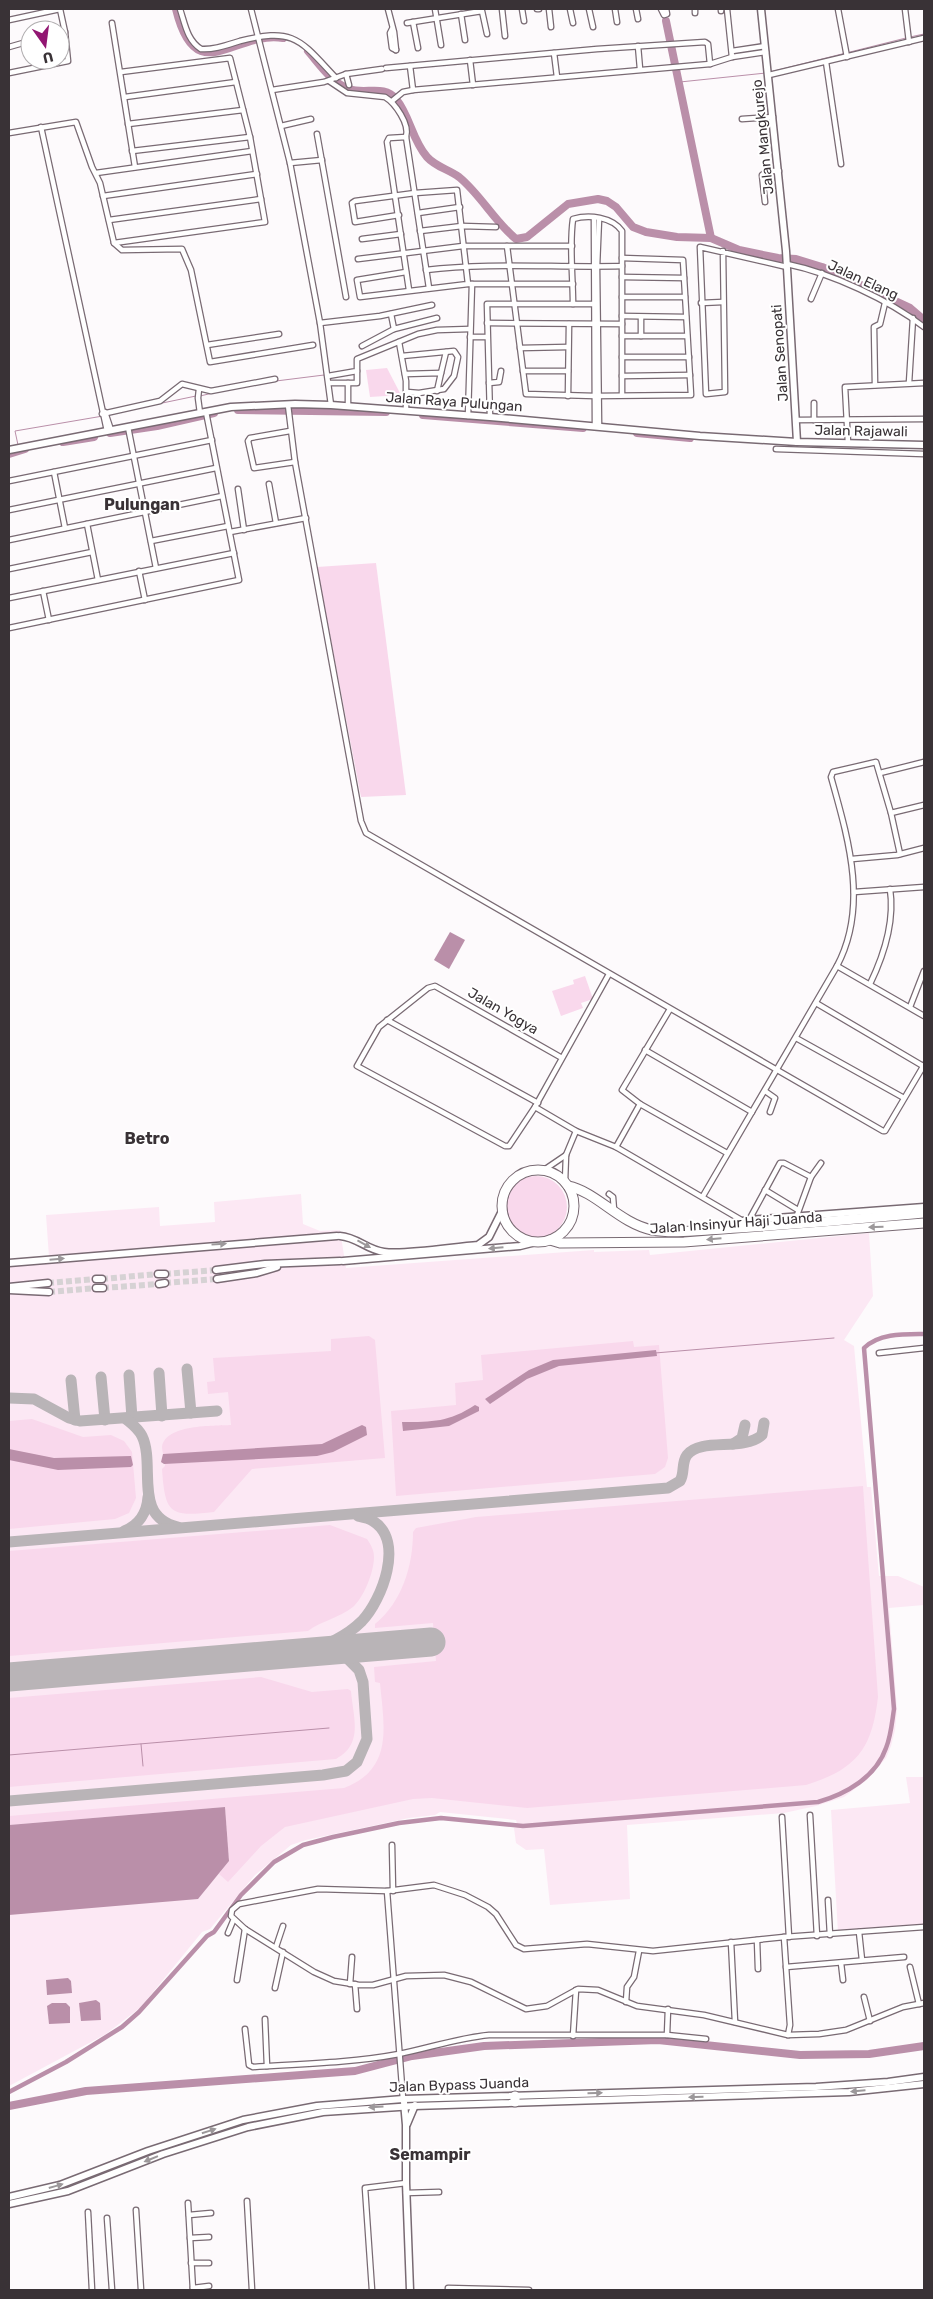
<svg xmlns="http://www.w3.org/2000/svg" width="933" height="2299" font-family="Rubik,sans-serif">
<rect width="100%" height="100%" fill="#fdfafc"/>
<g fill="#fce8f4">
<path d="M301,1194l2,30 17,7 20,-1 6,38 248,-18v2l55,-2 1,5 219,-22 4,63 -29,44 10,6 13,141h4l8,89h19l26,11v18l-35,3 8,101 -2,21 -4,16 -5,12 -18,21 -24,18 -28,9 -32,7 -157,12 3,74 -80,6 -6,-56 -18,1 -10,-7 -2,-15 4,-1 -2,-7 -76,-8 -5,3 -26,3 -103,22 -15,5 -36,30 -45,54 -8,3 -61,75 -35,27 -97,52v-825l40,-4 -3,-42 113,-8 1,19 55,-4 -1,-20z"/>
<path d="M906,1777h18v148l-86,8 -7,-123 79,-7z"/>
</g>
<g fill="#f9d8ec">
<path d="M387,368l14,27 -31,2 -4,-27z"/>
<path d="M376,563l30,232 -45,2 -44,-230z"/>
<path d="M585,976l8,23 -12,4 2,5 -22,8 -9,-25 22,-7 -1,-4z"/>
<circle cx="536" cy="1207" r="31"/>
<path d="M369,1336l6,4 10,118 -133,11 -38,43c-44,5 -49,2 -52,-43l3,-3c0,-6 -3,-15 -3,-19 3,-23 52,-21 69,-22l-3,-33 -20,2 -1,-12 8,-1 -2,-23 118,-7v-12z"/>
<path d="M633,1341l1,6 25,-2 9,113 -3,9 -10,7 -259,22 -5,-85 65,-6 -1,-22 28,-3 -2,-25z"/>
<path d="M32,1419l51,18 28,-2 13,6 8,11 4,46 -7,15 -14,6 -106,10v-108z"/>
<path d="M863,1486l15,211c-6,52 -21,72 -72,88l-279,23 -95,-10 -19,1 -128,28 -24,19 -33,36 -9,-8 10,-13 -4,-54 -216,18v-9l335,-28c50,-19 40,-62 36,-105l-5,-1 -1,-15 62,-6 -3,-38 -58,5v-4c27,-22 38,-58 38,-92l3,-4 60,-11z"/>
<path d="M330,1525l37,14c4,6 7,11 7,18 0,15 -10,40 -21,50 -14,11 -32,14 -45,24l-299,25v-105z"/>
<path d="M261,1677l51,15 36,-3 3,2c2,26 13,53 -15,68l-327,28v-89z"/>
</g>
<g fill="#ba8fa9">
<path d="M450,932l15,8 -16,29 -15,-9z"/>
<path d="M656,1350l1,6 -98,10 -32,13 -37,25 -5,-5 44,-29 24,-10z"/>
<path d="M475,1405l4,2v4l-30,15 -46,5 -1,-9c31,0 47,0 73,-17z"/>
<path d="M362,1425l4,2 1,8 -34,17 -16,4 -153,8 -3,-2 2,-8 159,-10z"/>
<path d="M9,1449l45,9 77,-2 2,9 -2,2 -73,3 -49,-10z"/>
<path d="M225,1807l4,54 -31,38 -189,16v-90z"/>
<path d="M68,1978l3,3 1,12 -25,2 -1,-15z"/>
<path d="M96,2000l4,3 1,17 -20,1 -2,-18z"/>
<path d="M66,2003l4,4v16l-21,1 -2,-18 5,-3z"/>
</g>
<g fill="none" stroke-linecap="round" stroke-linejoin="round">
<g stroke="#ba8fa9" stroke-width="1">
<path d="M910,37l14,-3"/>
<path d="M770,72l136,-34"/>
<path d="M680,82l86,-9"/>
<path d="M276,381l48,-6 1,2"/>
<path d="M327,393l1,8"/>
<path d="M200,396l13,-3"/>
<path d="M124,411l72,-15"/>
<path d="M18,445l-3,-14 88,-15"/>
<path d="M655,1353l179,-15"/>
<path d="M141,1744l2,22"/>
<path d="M9,1755l320,-27"/>
</g>
<path stroke="#ba8fa9" stroke-width="4.5" d="M9,2092l57,-30 56,-35 17,-15 68,-76 7,-4 27,-37 33,-33 29,-17 30,-8 66,-14 42,-5 82,8 295,-24c28,-8 58,-25 68,-54 5,-12 6,-26 8,-39l-30,-361c15,-15 40,-14 60,-14"/>
<g stroke="#ba8fa9" stroke-width="8">
<path d="M176,9c20,82 58,21 107,29"/>
<path d="M666,21l45,217"/>
<path d="M308,51c12,14 23,31 41,38 16,6 35,-5 47,10 14,17 16,41 31,58 9,10 21,12 32,20 22,18 35,44 57,62l11,-2 41,-33 30,-5 9,2 9,6 17,20 13,5 31,5 34,1 28,12 39,8 18,1 26,8 88,41 14,12"/>
<path d="M238,410l148,2"/>
<path d="M423,415l160,13"/>
<path d="M110,433l47,-7 57,-13"/>
<path d="M637,433l53,5"/>
<path d="M63,442l31,-5"/>
<path d="M9,454l16,-5"/>
<path d="M9,2106l77,-15 269,-20 57,-15 72,-10 174,-6 142,15 69,-1 55,-8"/>
</g>
<g stroke="#b9b4b7" stroke-width="11">
<path d="M187,1369l4,44"/>
<path d="M159,1373l3,43"/>
<path d="M129,1375l3,43"/>
<path d="M101,1377l4,43"/>
<path d="M71,1380l4,40"/>
<path d="M9,1398l25,1 35,19 11,3 137,-10"/>
<path d="M126,1419c6,5 12,9 16,17 14,29 -10,81 36,91"/>
<path d="M733,1444l9,-6 3,-13"/>
<path d="M124,1531c15,-6 23,-19 24,-34"/>
<path d="M9,1542l659,-54 12,-7c5,-8 1,-18 7,-26 14,-18 56,-3 75,-20l2,-12"/>
<path d="M305,1652c21,-7 41,-15 57,-31 20,-21 43,-80 11,-100 -4,-3 -10,-4 -15,-5"/>
<path d="M9,1801l314,-26 23,-4 11,-9 10,-23 -4,-57 -4,-12 -13,-13 -23,-6"/>
</g>
<path stroke="#b9b4b7" stroke-width="29" d="M9,1677l422,-35"/>
<g stroke="#d6d2d4" stroke-width="6" stroke-dasharray="6 3" stroke-linecap="butt">
<path d="M165,1274l51,-4"/>
<path d="M102,1279l56,-5"/>
<path d="M48,1283l48,-4"/>
<path d="M165,1283l52,-4"/>
<path d="M103,1288l56,-4"/>
<path d="M49,1292l47,-4"/>
</g>
<g stroke="#796a73" stroke-width="7">
<g id="street">
<path d="M180,9c5,15 7,31 21,40 13,1 26,-4 39,-8 55,-14 60,-1 96,37"/>
<path d="M251,9l39,154 30,160 11,82"/>
<path d="M388,9l6,23 2,18"/>
<path d="M435,9l6,36"/>
<path d="M502,9l3,27"/>
<path d="M522,9l2,12"/>
<path d="M537,9h2"/>
<path d="M549,9l2,18"/>
<path d="M570,9l3,14"/>
<path d="M589,9l4,18"/>
<path d="M615,9l2,13"/>
<path d="M636,9l2,10"/>
<path d="M661,9l3,6 3,-1 -1,-5"/>
<path d="M695,9v4"/>
<path d="M721,9v2"/>
<path d="M727,9l5,48"/>
<path d="M838,9l9,48"/>
<path d="M905,9l4,33"/>
<path d="M461,14l4,26"/>
<path d="M9,20l51,-11 5,23"/>
<path d="M413,22l5,26"/>
<path d="M112,23l23,144"/>
<path d="M407,23l75,-12 5,23"/>
<path d="M392,29l-2,4 2,15 4,2"/>
<path d="M638,46l2,23"/>
<path d="M9,47l21,-6"/>
<path d="M732,51l33,-5"/>
<path d="M554,53l3,24"/>
<path d="M470,60l3,25"/>
<path d="M826,62l15,102"/>
<path d="M410,66l3,24"/>
<path d="M386,68l211,-19 108,-7 3,2 2,20"/>
<path d="M9,73l59,-12 -3,-29 -5,1"/>
<path d="M346,74l3,11"/>
<path d="M769,75l155,-37"/>
<path d="M329,81l18,12 38,4c10,6 25,27 21,40"/>
<path d="M272,90l52,-8 22,-8 36,-5"/>
<path d="M125,97l111,-15"/>
<path d="M392,101l11,-9 10,-2 297,-26 22,-7 34,-5"/>
<path d="M742,119l31,-2"/>
<path d="M128,124l115,-14"/>
<path d="M281,126l30,-7"/>
<path d="M41,127l66,304"/>
<path d="M9,133l67,-11 16,45 8,16 14,60 151,-21 -15,-85 -20,-79 -109,14"/>
<path d="M317,134l29,163"/>
<path d="M132,151l118,-14"/>
<path d="M290,163l32,-3"/>
<path d="M96,173l156,-22"/>
<path d="M103,196l154,-22"/>
<path d="M765,202l-3,-27 5,-4h12"/>
<path d="M418,213l42,-6"/>
<path d="M399,215l-44,7 -3,-19 3,-2 60,-8 42,-3 11,94 -108,13 -3,-17 49,-8"/>
<path d="M594,219l1,207"/>
<path d="M109,220l152,-21"/>
<path d="M420,231l42,-5 34,1"/>
<path d="M362,239l39,-5"/>
<path d="M114,243l8,7 60,-1 9,21 19,92 103,-17"/>
<path d="M507,246h65"/>
<path d="M723,251l2,141 -19,2 -6,-147 87,20"/>
<path d="M358,259l105,-13h44l19,148 69,2 96,-1 -8,-135 -61,-2"/>
<path d="M787,264c44,9 102,36 137,63"/>
<path d="M426,270c65,-8 131,-2 196,-4v-35c-10,-14 -33,-17 -49,-12 -4,27 0,57 0,85"/>
<path d="M622,277l62,1"/>
<path d="M469,284h104"/>
<path d="M409,290l-22,-148 2,-4 17,-1 23,151"/>
<path d="M622,297h63"/>
<path d="M811,299l11,-26"/>
<path d="M701,303l22,-1"/>
<path d="M391,314l3,15"/>
<path d="M622,316l64,1"/>
<path d="M320,323l60,-7 52,-11"/>
<path d="M487,323l135,1"/>
<path d="M622,336h65"/>
<path d="M641,336v-19"/>
<path d="M470,337h17"/>
<path d="M399,342l7,39v30"/>
<path d="M207,345l72,-11"/>
<path d="M362,346l32,-17 43,-11"/>
<path d="M520,348l48,-1"/>
<path d="M402,356l52,-5 4,6 -4,19 -10,13 -25,4 -12,-1"/>
<path d="M622,357h67"/>
<path d="M523,371h45"/>
<path d="M441,373l5,-21"/>
<path d="M405,374l36,-1 -4,18"/>
<path d="M328,376l29,-5v-12l61,-25 19,-4 33,-1"/>
<path d="M622,376l68,-1"/>
<path d="M329,383h28v-12"/>
<path d="M489,383l10,-1 2,-11"/>
<path d="M909,383l4,-65"/>
<path d="M875,385l-1,-58 6,-3 5,-21"/>
<path d="M199,389l-1,9 2,15"/>
<path d="M622,395v-129"/>
<path d="M568,396l1,-72"/>
<path d="M814,403v17"/>
<path d="M288,405l7,57 66,359 5,12 517,298h2l39,-66"/>
<path d="M348,406v-23"/>
<path d="M105,412l6,18"/>
<path d="M102,414l58,-13 22,-17 29,7 64,-12"/>
<path d="M468,416l4,-132"/>
<path d="M490,417l-3,-113h107"/>
<path d="M797,420l127,-1"/>
<path d="M599,426l-2,-159 2,-48"/>
<path d="M128,427l28,141"/>
<path d="M290,431l-40,7 -2,3 6,27 41,-6"/>
<path d="M848,443l-3,-56 79,-4"/>
<path d="M776,449l148,5"/>
<path d="M54,472l11,56"/>
<path d="M9,481l203,-41"/>
<path d="M269,484l7,39"/>
<path d="M238,489l6,41"/>
<path d="M9,510l207,-42"/>
<path d="M87,524l11,56"/>
<path d="M230,532l76,-14"/>
<path d="M9,540l213,-44"/>
<path d="M151,541l77,-15"/>
<path d="M9,569l83,-17"/>
<path d="M139,571l6,29"/>
<path d="M43,591l6,29"/>
<path d="M9,598l225,-45"/>
<path d="M9,628l230,-48 -33,-168"/>
<path d="M880,773l44,-11"/>
<path d="M891,813l33,-8"/>
<path d="M852,859l45,-4 27,-7"/>
<path d="M854,892l70,-5"/>
<path d="M837,966l87,50"/>
<path d="M870,984c14,-29 25,-62 20,-95"/>
<path d="M816,1003l107,63"/>
<path d="M910,1007l14,-36"/>
<path d="M670,1009l-48,81 18,14 87,49"/>
<path d="M387,1020l151,83"/>
<path d="M796,1038l108,60"/>
<path d="M645,1050l107,62"/>
<path d="M562,1058l-127,-72 -7,2 -49,39 -22,39 148,80h4l26,-39 74,-133"/>
<path d="M765,1091l10,7 -5,14"/>
<path d="M535,1107l41,24 40,16 127,74"/>
<path d="M616,1147l24,-43"/>
<path d="M544,1170l22,-15"/>
<path d="M565,1182l1,-27 10,-24"/>
<path d="M765,1190l33,20"/>
<path d="M609,1194l4,3 1,13"/>
<path d="M703,1196l134,-230c32,-60 11,-128 -6,-189l2,-5 43,-10 15,51 9,41"/>
<path d="M796,1218l15,-41 10,-14"/>
<path d="M749,1220l31,-57h4l27,14"/>
<path d="M879,1353l45,-5"/>
<path d="M810,1815l7,121"/>
<path d="M782,1817l7,120"/>
<path d="M392,1845l1,46"/>
<path d="M387,1891l16,208"/>
<path d="M828,1900l2,35"/>
<path d="M924,1927l-140,10 -131,14 -66,-7 -63,5 -8,-4 -20,-31 -8,-7 -23,-12 -31,-10 -47,6 -69,-2 -79,15 -7,6 -1,6 14,13 69,43 20,9 25,4h14l33,-9 38,-1 27,7 55,27 21,-3 31,-17 20,1 39,16 67,9 84,20 31,-1 27,-4 57,-23 21,-4"/>
<path d="M859,1932l3,28"/>
<path d="M228,1933l5,-12"/>
<path d="M784,1937l6,88 -2,10"/>
<path d="M757,1940l1,29"/>
<path d="M731,1942l4,80"/>
<path d="M276,1947l7,-21"/>
<path d="M841,1963l2,17"/>
<path d="M786,1967l118,-10"/>
<path d="M910,1967l9,37"/>
<path d="M237,1980l8,-51"/>
<path d="M350,1984l2,-27"/>
<path d="M355,1984l2,25"/>
<path d="M275,1988l8,-36"/>
<path d="M864,1997l6,24"/>
<path d="M626,2002l1,-15 7,-10 5,-26"/>
<path d="M265,2019l2,47"/>
<path d="M245,2029l4,36 4,2c49,-3 98,-4 146,-13 30,-6 59,-16 90,-19h178l1,-26"/>
<path d="M667,2035l39,4"/>
<path d="M573,2036l3,-46"/>
<path d="M406,2193l33,-1"/>
<path d="M247,2201l5,89"/>
<path d="M188,2203l5,87"/>
<path d="M136,2210l5,80"/>
<path d="M88,2212l4,78"/>
<path d="M189,2215l22,-2"/>
<path d="M107,2218l5,72"/>
<path d="M190,2238l19,-1"/>
<path d="M191,2263h18"/>
<path d="M193,2288l16,-2"/>
<path d="M372,2290l-7,-102 41,-5"/>
<path d="M448,2290v-2l81,2"/>
</g>
</g>
<g stroke="#796a73" stroke-width="9">
<g id="secondary">
<path d="M761,9l25,242 11,191"/>
<path d="M9,450l222,-43 64,-3 36,1 159,12 210,19 97,6 127,3"/>
<path d="M735,1228l8,-7 6,-1 175,-13"/>
<path d="M340,1236c17,1 27,14 44,16 23,3 68,-5 94,-7l11,-8 13,-26"/>
<path d="M343,1261l177,-15 16,-4"/>
<path d="M9,1263l328,-27"/>
<path d="M216,1270l49,-6 75,-3"/>
<path d="M158,1274h7"/>
<path d="M96,1279h6"/>
<path d="M217,1279l40,-6 20,-6"/>
<path d="M159,1284l6,-1"/>
<path d="M9,1287l39,-4"/>
<path d="M96,1288h7"/>
<path d="M9,1290l40,2"/>
<path d="M404,2102l2,23v58l4,107"/>
<path d="M407,2124l8,-19"/>
<path d="M9,2197l51,-12 88,-34 95,-31 74,-14 86,-7 413,-12 72,-5 36,-5"/>
<path d="M9,2204l59,-13 95,-37 85,-27 75,-15 91,-6 435,-14 75,-8"/>
</g>
</g>
<g stroke="#796a73" stroke-width="11">
<g id="highway">
<circle cx="538" cy="1206" r="36"/>
<path d="M568,1186c29,6 51,37 84,44 22,4 49,0 72,-1 67,-4 133,-10 200,-16"/>
<path d="M550,1240l10,3 124,-1 240,-19"/>
<path d="M515,2096v6"/>
</g>
</g>
<use href="#street" stroke="#fff" stroke-width="4.5"/>
<use href="#secondary" stroke="#fff" stroke-width="6"/>
<use href="#highway" stroke="#fff" stroke-width="9"/>
</g>
<defs><path id="oneway-solid" d="M-6-.8H1V-3.2L6.5 0L1 3.2V.8H-6Z" transform="scale(1.25)"/></defs>
<g fill="#9c989a">
<use href="#oneway-solid" transform="translate(876 1227) rotate(178)"/>
<use href="#oneway-solid" transform="translate(714 1239) rotate(175)"/>
<use href="#oneway-solid" transform="translate(219 1244) rotate(-4)"/>
<use href="#oneway-solid" transform="translate(364 1244) rotate(29)"/>
<use href="#oneway-solid" transform="translate(496 1248) rotate(175)"/>
<use href="#oneway-solid" transform="translate(57 1259) rotate(-5)"/>
<use href="#oneway-solid" transform="translate(858 2091) rotate(175)"/>
<use href="#oneway-solid" transform="translate(595 2093) rotate(-2)"/>
<use href="#oneway-solid" transform="translate(696 2097) rotate(178)"/>
<use href="#oneway-solid" transform="translate(376 2107) rotate(177)"/>
<use href="#oneway-solid" transform="translate(209 2131) rotate(-18)"/>
<use href="#oneway-solid" transform="translate(151 2159) rotate(158)"/>
<use href="#oneway-solid" transform="translate(56 2186) rotate(-16)"/>
</g>
<g text-anchor="middle" dominant-baseline="central" stroke-width="4" stroke-linejoin="round" paint-order="stroke">
<g font-size="14" fill="#393236" stroke="#fff">
<text transform="translate(763 137) rotate(-96)">Jalan Mangkurejo</text>
<text transform="translate(863 280) rotate(25)">Jalan Elang</text>
<text transform="translate(780 353) rotate(-94)">Jalan Senopati</text>
<text transform="translate(454 402) rotate(4)">Jalan Raya Pulungan</text>
<text transform="translate(861 431) rotate(1)">Jalan Rajawali</text>
<text transform="translate(503 1011) rotate(30)">Jalan Yogya</text>
<text transform="translate(736 1223) rotate(-4)">Jalan Insinyur Haji Juanda</text>
<text transform="translate(459 2085) rotate(-2)">Jalan Bypass Juanda</text>
</g>
<g font-size="16" font-weight="bold" fill="#393236" stroke="#fff">
<text x="142" y="504">Pulungan</text>
<text x="147" y="1138">Betro</text>
<text x="430" y="2154">Semampir</text>
</g>
</g>
<rect width="933" height="2299" fill="none" stroke="#393236" stroke-width="20"/>
<g transform="translate(45 45) rotate(166)"><circle r="24" fill="#ffffff" stroke="#b0adaf"/>
<path d="M0-4L9 19L0 12L-9 19Z" fill="#921672"/>
<text y="-8" font-size="14" font-weight="bold" text-anchor="middle" fill="#393236">U</text>
</g>
</svg>
